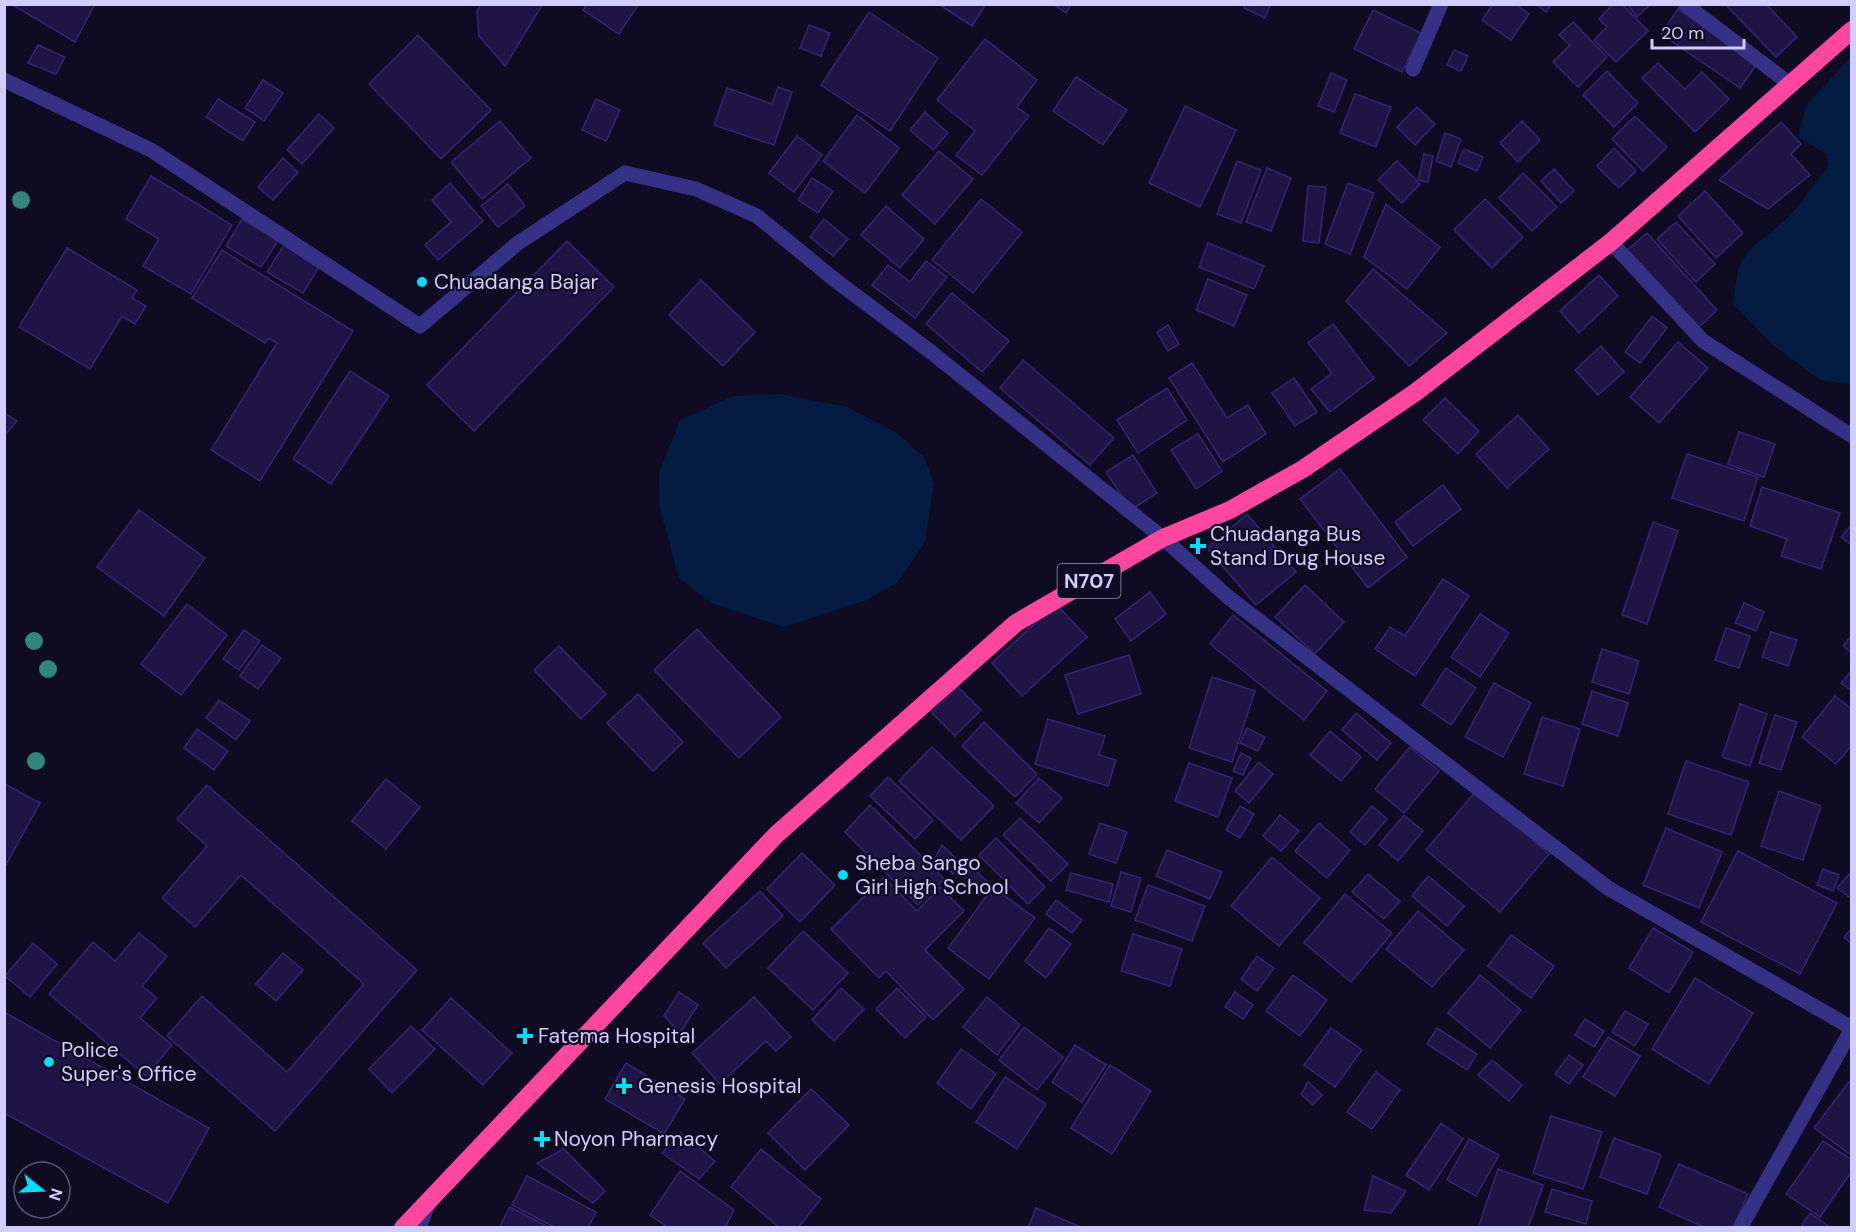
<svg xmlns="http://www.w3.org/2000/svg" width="1856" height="1232" font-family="'DM Sans',sans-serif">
<rect width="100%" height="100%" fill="#0f0b22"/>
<g fill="#041b42">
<path d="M1851,56v329l-31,-5 -48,-36 -39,-40c6,-58 15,-50 54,-86 15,-15 28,-36 41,-52l-2,-12 -28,-17 8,-31z"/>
<path d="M780,394l67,13 48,25 29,25 10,26 -9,59 -27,40 -31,18 -83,27 -73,-24 -32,-25 -19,-69 -1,-36 21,-53 54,-24z"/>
</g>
<g fill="#1f1545" stroke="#342574" stroke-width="1.5">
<path d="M11,4h84l-20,38z"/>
<path d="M481,4h57l3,3 -36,59 -26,-30 -2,-25z"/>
<path d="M587,4h52l-20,30 -36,-24z"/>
<path d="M938,4h48l-14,22z"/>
<path d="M1053,4h19l-6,9z"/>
<path d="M1245,4h26l-6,14 -21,-10z"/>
<path d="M1493,4h23l13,10 -18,26 -29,-20z"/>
<path d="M1536,4h16l-6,8z"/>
<path d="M1613,4h9l26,27 -32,31 -22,-22 13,-13 -8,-8z"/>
<path d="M1627,4h23v1l-13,12z"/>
<path d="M1725,4h41l31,33 -21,20z"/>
<path d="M1678,9l79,55 -17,24 -79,-54z"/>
<path d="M1373,10l48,23 -19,39 -48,-23z"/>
<path d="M869,12l69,46 -48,73 -69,-46z"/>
<path d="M1573,22l34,35 -29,30 -25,-25 17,-17 -11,-10z"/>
<path d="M809,25l21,8 -9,23 -21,-8z"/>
<path d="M418,35l73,75 -50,49 -72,-75z"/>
<path d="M985,39l52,41 -20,27 12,9 -47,59 -26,-20 19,-24 -38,-31z"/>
<path d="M38,45l27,12 -9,17 -28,-11z"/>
<path d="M1454,50l14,6 -7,15 -14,-6z"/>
<path d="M1658,63l27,26 17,-17 27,27 -34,33 -53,-54z"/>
<path d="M1607,71l31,32 -24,24 -31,-32z"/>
<path d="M1331,73l16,7 -13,32 -16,-6z"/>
<path d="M1076,77l51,33 -24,35 -50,-34z"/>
<path d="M263,80l20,13 -19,28 -19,-13z"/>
<path d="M778,87l14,5 -18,53 -60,-20 13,-37 45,16z"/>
<path d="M1355,94l36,13 -15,40 -36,-14z"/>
<path d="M218,99l37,23 -12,19 -37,-24z"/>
<path d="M596,99l24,11 -14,31 -24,-11z"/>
<path d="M1185,106l51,24 -36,77 -51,-24z"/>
<path d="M1417,107l18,17 -20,21 -18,-18z"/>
<path d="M925,112l23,21 -15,17 -23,-20z"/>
<path d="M319,114l15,14 -32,36 -15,-14z"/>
<path d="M857,115l42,33 -34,45 -42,-32z"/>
<path d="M1635,116l32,31 -24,24 -31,-32z"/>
<path d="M500,121l31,37 -49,41 -31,-37z"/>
<path d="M1522,121l18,19 -22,22 -18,-19z"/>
<path d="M1781,122l20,22 -10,10 19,21 -42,34 -49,-29z"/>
<path d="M1445,133l16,6 -10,28 -15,-6z"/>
<path d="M797,136l25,19 -28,37 -25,-19z"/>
<path d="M1614,148l22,23 -17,17 -22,-22z"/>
<path d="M1464,149l19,8 -6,14 -19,-8z"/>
<path d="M939,151l34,28 -38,45 -33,-29z"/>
<path d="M1424,154l9,2 -5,26 -10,-2z"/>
<path d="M283,158l15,14 -25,28 -15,-13z"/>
<path d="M1237,161l24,9 -20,53 -24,-9z"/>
<path d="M1397,161l23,23 -18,19 -24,-23z"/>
<path d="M1267,168l24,10 -20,53 -25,-9z"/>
<path d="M1554,169l20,22 -13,12 -20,-22z"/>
<path d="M1523,173l34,34 -25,24 -33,-33z"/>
<path d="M151,176l81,49 -41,69 -48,-28 16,-27 -33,-20z"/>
<path d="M812,178l21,13 -15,22 -20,-13z"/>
<path d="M450,183l33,38 -45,39 -13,-15 26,-23 -19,-22z"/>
<path d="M1348,183l26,10 -24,61 -25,-10z"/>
<path d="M508,184l17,22 -27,21 -17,-21z"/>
<path d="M1308,186l18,1 -7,56 -16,-2z"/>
<path d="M1705,191l38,42 -27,25 -38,-42z"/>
<path d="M981,199l41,33 -49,61 -41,-33z"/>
<path d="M1485,199l38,38 -31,31 -38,-38z"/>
<path d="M1386,204l54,43 -33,42 -43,-32z"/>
<path d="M886,206l38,33 -24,29 -39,-33z"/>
<path d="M242,219l36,22 -17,26 -35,-21z"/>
<path d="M824,219l24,20 -15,17 -23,-19z"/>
<path d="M1676,222l39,42 -19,18 -39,-43z"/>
<path d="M1647,233l70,77 -20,19 -71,-78z"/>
<path d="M567,241l47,46 -140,144 -47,-46z"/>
<path d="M1208,243l56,23 -10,23 -55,-22z"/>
<path d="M284,245l35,22 -16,26 -36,-21z"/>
<path d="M67,248l70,42 -5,8 14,8 -11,18 -13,-8 -32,53 -71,-42z"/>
<path d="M222,250l131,81 -93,150 -49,-31 66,-107 -8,-5 -4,5 -73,-45z"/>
<path d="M926,261l21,16 -32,41 -43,-33 16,-20 22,17z"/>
<path d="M1373,269l74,64 -38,33 -63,-65z"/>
<path d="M1599,275l19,21 -39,37 -19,-22z"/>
<path d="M1208,279l39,16 -13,31 -38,-16z"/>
<path d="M701,280l54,52 -32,34 -54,-51z"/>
<path d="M952,293l57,48 -27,31 -56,-48z"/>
<path d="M1652,316l15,12 -27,35 -15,-11z"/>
<path d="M1333,324l41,54 -44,34 -19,-23 21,-16 -24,-30z"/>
<path d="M1168,325l11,19 -11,7 -11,-19z"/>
<path d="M1678,342l30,26 -49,55 -29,-26z"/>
<path d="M1601,346l23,26 -26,23 -23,-25z"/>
<path d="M1023,360l91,78 -24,27 -90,-77z"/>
<path d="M1192,363l35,55 21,-13 18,29 -43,28 -54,-84z"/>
<path d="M350,371l39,25 -58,88 -38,-25z"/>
<path d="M1294,378l23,34 -22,14 -23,-33z"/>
<path d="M1167,388l20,32 -49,33 -21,-33z"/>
<path d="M1445,398l34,33 -21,23 -35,-34z"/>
<path d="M4,413l13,8 -13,15z"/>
<path d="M1518,415l31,34 -42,39 -31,-34z"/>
<path d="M1739,432l36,12 -11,33 -36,-13z"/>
<path d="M1198,434l24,37 -26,18 -25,-39z"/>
<path d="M1687,454l71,23 -14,44 -72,-23z"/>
<path d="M1133,455l24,38 -26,17 -25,-38z"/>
<path d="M1340,469l67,88 -39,31 -68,-89z"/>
<path d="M1443,485l18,24 -48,37 -18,-24z"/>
<path d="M1762,487l78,26 -19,56 -40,-13 6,-17 -37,-13z"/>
<path d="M139,510l66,48 -41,58 -67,-49z"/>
<path d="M1247,514l49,58 -40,33 -49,-57z"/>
<path d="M1653,522l25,9 -31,93 -25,-9z"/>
<path d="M1852,524v21l-11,-8z"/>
<path d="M1443,579l26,17 -54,80 -40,-27 15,-22 15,9z"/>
<path d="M1305,585l39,37 -29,32 -40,-37z"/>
<path d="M1150,592l16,22 -35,27 -16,-22z"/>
<path d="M1744,603l20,9 -8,19 -21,-8z"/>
<path d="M187,604l40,31 -46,60 -40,-31z"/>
<path d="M1056,604l31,33 -65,59 -30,-33z"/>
<path d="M1480,614l29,19 -29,44 -29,-20z"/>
<path d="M1233,615l94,76 -23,29 -94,-76z"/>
<path d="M1726,628l24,8 -11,32 -24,-8z"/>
<path d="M697,629l84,88 -42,41 -85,-88z"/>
<path d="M244,630l16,11 -21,29 -16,-11z"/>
<path d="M1771,632l26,8 -9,26 -26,-9z"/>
<path d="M1852,635v18l-9,-7z"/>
<path d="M262,645l19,13 -23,31 -18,-13z"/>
<path d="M559,646l47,48 -25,25 -47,-49z"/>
<path d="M1602,649l37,12 -10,33 -37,-12z"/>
<path d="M1129,655l12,39 -63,20 -13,-39z"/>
<path d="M1446,668l30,20 -25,37 -29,-20z"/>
<path d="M1852,670v21l-11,-8z"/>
<path d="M1212,677l43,14 -23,71 -43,-14z"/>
<path d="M1494,683l37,20 -28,54 -38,-20z"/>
<path d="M958,687l23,23 -26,26 -23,-23z"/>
<path d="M1592,691l36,12 -10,33 -36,-12z"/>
<path d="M638,694l45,48 -30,29 -46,-48z"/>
<path d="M1835,696l17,13v36l-16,19 -34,-27z"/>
<path d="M219,700l31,21 -14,19 -30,-22z"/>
<path d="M1740,704l27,10 -17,52 -28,-9z"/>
<path d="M1356,713l35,30 -14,17 -35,-30z"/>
<path d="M1775,715l22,7 -16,48 -22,-7z"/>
<path d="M1542,717l38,12 -17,57 -39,-12z"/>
<path d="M1048,719l57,17 -6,19 17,5 -8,26 -73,-22z"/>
<path d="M984,722l53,52 -22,23 -53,-51z"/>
<path d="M1247,728l18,9 -7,14 -18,-8z"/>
<path d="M197,729l31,22 -14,19 -30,-22z"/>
<path d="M1330,731l31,26 -20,24 -31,-26z"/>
<path d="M932,747l62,59 -33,34 -62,-59z"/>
<path d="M1410,747l29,24 -35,42 -29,-24z"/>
<path d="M1241,753l10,5 -8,17 -10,-4z"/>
<path d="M1686,761l63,21 -18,53 -63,-21z"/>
<path d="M1259,762l14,12 -24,29 -14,-12z"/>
<path d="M1189,763l43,15 -14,39 -43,-16z"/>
<path d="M888,777l45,43 -18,19 -45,-43z"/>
<path d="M1039,778l23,20 -23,25 -23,-20z"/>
<path d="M386,779l34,28 -34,42 -34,-28z"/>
<path d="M5,784l35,19 -36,65v-84z"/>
<path d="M207,785l210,185 -142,161 -108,-95 35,-40 85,76 77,-88 -123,-109 -46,52 -33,-29 45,-52 -30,-27z"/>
<path d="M1476,791l73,63 -49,58 -74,-62z"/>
<path d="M1779,791l42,15 -18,54 -42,-14z"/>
<path d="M870,805l74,74 -26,26 -73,-73z"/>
<path d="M1240,806l14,8 -14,24 -14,-8z"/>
<path d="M1372,806l15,13 -22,26 -15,-13z"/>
<path d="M1280,815l19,16 -18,20 -18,-15z"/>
<path d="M1404,815l19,16 -25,30 -19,-16z"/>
<path d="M1020,818l48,46 -17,17 -48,-46z"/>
<path d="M1100,823l27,9 -11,31 -27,-9z"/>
<path d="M1319,823l31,27 -23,28 -32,-27z"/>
<path d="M1666,828l56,24 -23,56 -56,-23z"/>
<path d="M996,838l49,49 -17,17 -49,-49z"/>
<path d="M942,845l20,19 -9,10 -18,-16z"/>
<path d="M1167,850l55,22 -12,27 -54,-23z"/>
<path d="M1738,851l99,52 -37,71 -99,-52z"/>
<path d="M802,853l33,32 -35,37 -33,-33z"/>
<path d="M1272,857l48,41 -41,48 -48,-40z"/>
<path d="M973,868l14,13 -8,10 -15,-14z"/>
<path d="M1823,869l16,6 -6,16 -16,-6z"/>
<path d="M1852,871v28l-15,-11z"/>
<path d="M1121,872l20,6 -10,34 -20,-6z"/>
<path d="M1071,873l42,11 -4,18 -43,-12z"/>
<path d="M1368,874l32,27 -16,18 -32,-27z"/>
<path d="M1428,876l36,30 -17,20 -35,-30z"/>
<path d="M884,877l33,34 23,-24 24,24 -39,39 39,39 -31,31 -47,-49 -7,7 -48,-49z"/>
<path d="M1148,885l57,21 -13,35 -57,-21z"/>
<path d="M993,887l42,31 -46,61 -41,-31z"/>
<path d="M760,891l23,25 -57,52 -23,-25z"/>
<path d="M1345,894l47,39 -41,49 -47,-39z"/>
<path d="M1056,900l26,20 -10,13 -26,-19z"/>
<path d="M1418,911l46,39 -32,37 -46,-38z"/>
<path d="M1049,928l22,16 -25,34 -21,-17z"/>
<path d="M1653,928l40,24 -24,41 -40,-25z"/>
<path d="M1852,928v16l-8,-7z"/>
<path d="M803,931l45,42 -35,37 -45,-42z"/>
<path d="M139,933l28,23 -25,30 15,12 -17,20 32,27 -26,31 -97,-82 44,-52 22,19z"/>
<path d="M1133,934l49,15 -12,37 -49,-15z"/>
<path d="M1511,935l43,31 -23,32 -43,-32z"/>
<path d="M33,943l24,21 -27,33 -25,-21z"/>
<path d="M283,953l20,17 -27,31 -20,-17z"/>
<path d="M1257,956l17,12 -17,23 -16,-12z"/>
<path d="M1293,975l34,25 -27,36 -34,-25z"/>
<path d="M1480,975l41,35 -31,38 -42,-35z"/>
<path d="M1695,978l58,35 -44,71 -57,-35z"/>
<path d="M841,988l23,21 -30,32 -22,-21z"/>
<path d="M897,988l29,29 -21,21 -29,-29z"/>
<path d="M679,992l19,13 -18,28 -16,-17z"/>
<path d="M1235,992l18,13 -10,14 -18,-12z"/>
<path d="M754,997l37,40 -15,14 -10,-10 -46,43 -28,-31z"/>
<path d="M987,997l33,28 -23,30 -34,-28z"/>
<path d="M451,998l61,55 -29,32 -61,-55z"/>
<path d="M1625,1011l23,13 -13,22 -23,-14z"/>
<path d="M4,1012l205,116 -41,75 -164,-90z"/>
<path d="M1585,1019l19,12 -10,16 -19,-12z"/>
<path d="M411,1026l24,23 -43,44 -23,-24z"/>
<path d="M1024,1027l39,30 -26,33 -38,-30z"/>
<path d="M1331,1028l31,22 -27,37 -31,-22z"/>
<path d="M1437,1028l40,26 -10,16 -40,-26z"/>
<path d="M1608,1037l32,19 -25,40 -32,-19z"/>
<path d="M1075,1045l31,20 -24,37 -30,-20z"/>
<path d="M961,1049l35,25 -25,35 -34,-26z"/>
<path d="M1569,1055l14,10 -14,19 -14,-10z"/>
<path d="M1492,1060l30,25 -13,16 -31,-26z"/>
<path d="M626,1063l59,36 -21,35 -59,-35z"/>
<path d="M1110,1065l41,26 -39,63 -41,-26z"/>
<path d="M1376,1072l24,18 -28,39 -25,-17z"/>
<path d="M1005,1077l41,27 -29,45 -41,-27z"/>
<path d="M1852,1078v77h-1l-37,-27z"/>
<path d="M1308,1082l14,13 -9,10 -12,-11z"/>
<path d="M811,1089l38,36 -44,45 -37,-37z"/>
<path d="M1551,1116l51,16 -19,57 -50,-16z"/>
<path d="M1441,1123l22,16 -34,51 -23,-15z"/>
<path d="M681,1133l34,28 -16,18 -37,-26z"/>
<path d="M1614,1138l47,17 -14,39 -47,-17z"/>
<path d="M1469,1139l30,16 -23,41 -29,-16z"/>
<path d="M1823,1141l29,19v11l-32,46 -34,-23z"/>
<path d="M564,1149l41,42 -12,12 -56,-40z"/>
<path d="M761,1149l60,50 -23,29h-18l-49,-41z"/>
<path d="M1679,1164l69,30 -15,34h-27l-47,-21z"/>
<path d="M1498,1169l45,16 -15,43h-50z"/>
<path d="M680,1171l54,39 -9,18h-56l-19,-13z"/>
<path d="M527,1176l69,36 -8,16h-32l-44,-23z"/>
<path d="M1373,1176l33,15 -15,22 -27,-3z"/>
<path d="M1552,1189l40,12 -6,23 -41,-12z"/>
<path d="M510,1207l40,21h-51z"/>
<path d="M1036,1208l47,20h-55z"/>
<path d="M1810,1213l21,15h-31z"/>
</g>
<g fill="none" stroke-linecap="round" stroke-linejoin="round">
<g stroke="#343186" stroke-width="15">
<path d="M1685,4l106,81"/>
<path d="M1413,69l28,-65"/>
<path d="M4,80l147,70 269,176 98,-83 107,-70 71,16 61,27 78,64 96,72 232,186 65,59 380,291 244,140"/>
<path d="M1611,242l92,99 149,95"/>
<path d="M419,1228l10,-26"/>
<path d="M1740,1228l112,-199"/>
</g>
<path stroke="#ff479f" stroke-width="18" d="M403,1228l374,-394 239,-211 147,-85 67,-28 73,-41 113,-77 195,-150 241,-212"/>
</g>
<g fill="#31867b">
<circle cx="21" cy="200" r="9"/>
<circle cx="34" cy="641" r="9"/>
<circle cx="48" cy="669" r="9"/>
<circle cx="36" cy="761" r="9"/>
</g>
<g fill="#00def7" stroke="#0f0b22" stroke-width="2">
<circle cx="422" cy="282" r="6"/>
<path d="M1195 537h6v6h6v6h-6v6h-6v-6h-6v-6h6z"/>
<circle cx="843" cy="875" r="6"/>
<path d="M522 1027h6v6h6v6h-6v6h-6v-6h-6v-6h6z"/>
<circle cx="49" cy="1062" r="6"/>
<path d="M621 1077h6v6h6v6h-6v6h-6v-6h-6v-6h6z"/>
<path d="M539 1130h6v6h6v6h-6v6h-6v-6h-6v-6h6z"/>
</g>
<g text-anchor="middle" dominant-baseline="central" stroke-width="4.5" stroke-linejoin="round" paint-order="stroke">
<rect fill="#0f0b22" stroke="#9892bd" stroke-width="1.5" x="1057.5" y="564" width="63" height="34" rx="4.5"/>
<g font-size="20" font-weight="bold" fill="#d2ccff">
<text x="1089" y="581">N707</text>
</g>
<g font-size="21" fill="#d2ccff" stroke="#0f0b22" text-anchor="start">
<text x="434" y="282">Chuadanga Bajar</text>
<text x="1210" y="534">Chuadanga Bus<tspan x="1210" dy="24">Stand Drug House</tspan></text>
<text x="855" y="863">Sheba Sango<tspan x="855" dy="24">Girl High School</tspan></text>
<text x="538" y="1036">Fatema Hospital</text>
<text x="61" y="1050">Police<tspan x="61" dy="24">Super's Office</tspan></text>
<text x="638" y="1086">Genesis Hospital</text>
<text x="554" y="1139">Noyon Pharmacy</text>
</g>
</g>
<rect width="1856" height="1232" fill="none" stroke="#d2ccff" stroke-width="12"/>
<g transform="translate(42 1190) rotate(108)"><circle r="28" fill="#0f0b22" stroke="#5d587a" stroke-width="1.5"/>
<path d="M0-4.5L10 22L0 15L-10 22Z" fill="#00def7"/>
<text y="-9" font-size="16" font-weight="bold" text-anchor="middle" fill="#d2ccff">N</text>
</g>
<path d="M1652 39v9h92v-9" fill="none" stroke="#d2ccff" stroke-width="3"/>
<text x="1661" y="39" font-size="18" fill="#d2ccff" stroke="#0f0b22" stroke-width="4.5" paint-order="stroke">20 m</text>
</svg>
